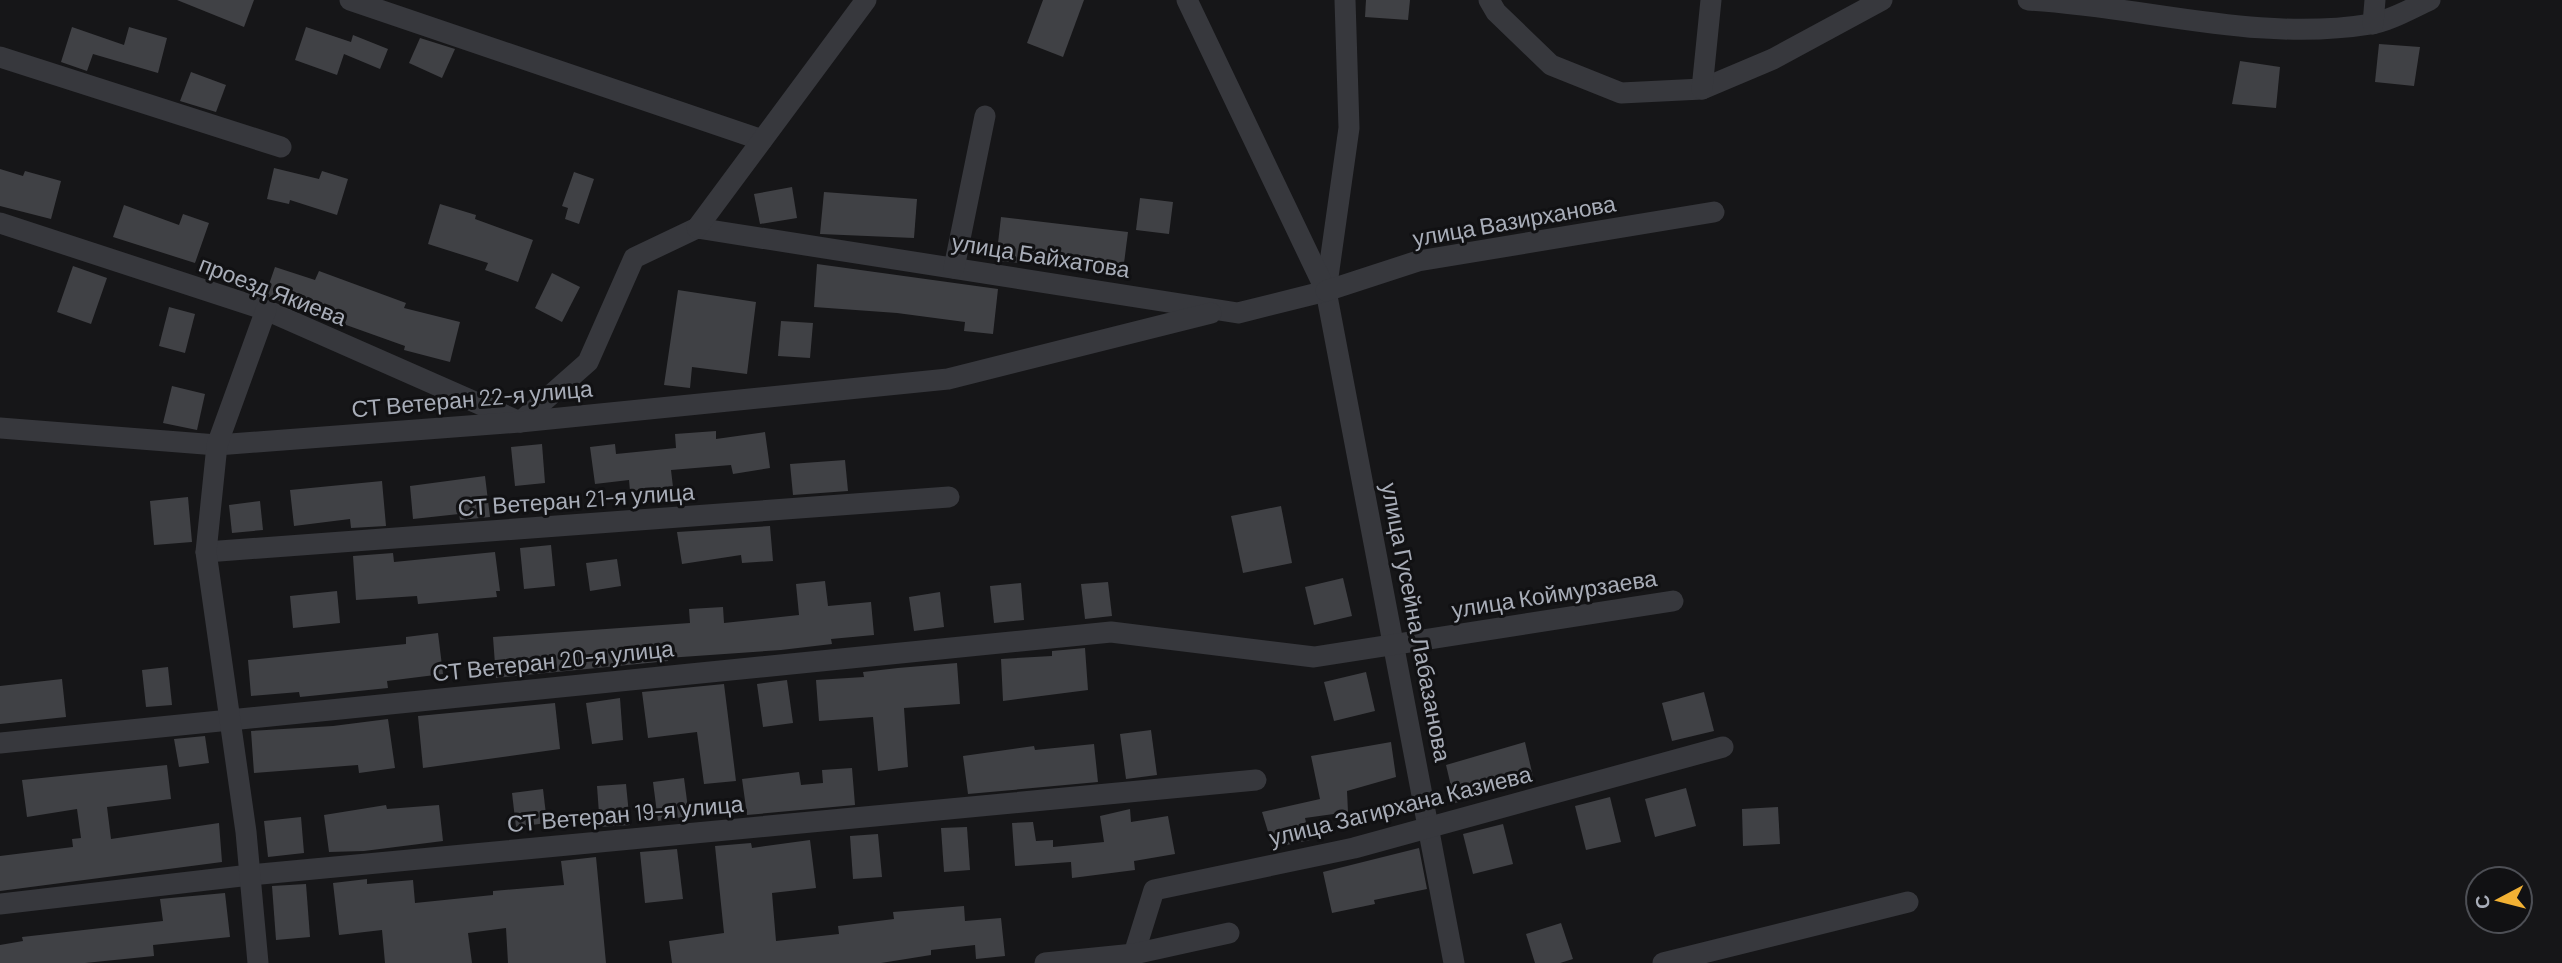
<svg xmlns="http://www.w3.org/2000/svg" width="2562" height="963" font-family="Barlow,sans-serif">
<rect width="100%" height="100%" fill="#161618"/>
<g fill="#404145">
<path d="M177,0h77l-10,27z"/>
<path d="M1043,0h41l-21,57 -36,-14z"/>
<path d="M1366,0h44l-2,20 -43,-3z"/>
<path d="M72,27l52,18 5,-18 38,11 -9,35 -65,-19 -6,17 -26,-9z"/>
<path d="M306,27l45,15 2,-7 35,14 -8,20 -36,-15 -7,21 -42,-15z"/>
<path d="M420,38l35,11 -13,29 -33,-15z"/>
<path d="M2379,44l41,3 -6,39 -39,-4z"/>
<path d="M2240,61l40,6 -4,41 -44,-4z"/>
<path d="M191,72l35,13 -10,27 -36,-11z"/>
<path d="M274,168l45,11 3,-8 26,8 -11,36 -47,-15 -1,4 -22,-5z"/>
<path d="M0,169l23,7 2,-5 36,10 -10,38 -51,-13z"/>
<path d="M574,172l20,7 -15,45 -14,-5 3,-11 -6,-2z"/>
<path d="M792,187l5,31 -37,6 -6,-30z"/>
<path d="M824,192l93,7 -3,39 -94,-4z"/>
<path d="M1140,198l33,4 -4,32 -33,-4z"/>
<path d="M440,204l36,11 -1,4 58,21 -15,42 -33,-12 3,-7 -60,-19z"/>
<path d="M124,205l55,20 4,-11 26,9 -14,40 -82,-26z"/>
<path d="M1001,217l127,15 -5,39 -127,-10z"/>
<path d="M817,264l181,25 -5,45 -29,-3 1,-9 -68,-9 -83,-6z"/>
<path d="M73,266l34,12 -16,46 -34,-12z"/>
<path d="M275,267l40,13 4,-9 87,32 -2,5 56,14 -10,40 -46,-12 1,-4 -140,-50z"/>
<path d="M552,273l28,14 -18,35 -27,-14z"/>
<path d="M678,290l78,12 -9,72 -55,-7 -2,21 -26,-3z"/>
<path d="M169,307l26,7 -10,39 -26,-7z"/>
<path d="M781,321l32,2 -3,35 -32,-2z"/>
<path d="M172,386l33,8 -8,36 -34,-7z"/>
<path d="M716,431v8l49,-7 5,36 -37,6 -2,-9 -60,5 2,17 -43,4 -1,-11 -34,4 -5,-37 25,-3 1,10 60,-6 -1,-14z"/>
<path d="M542,444l3,39 -30,3 -4,-39z"/>
<path d="M845,460l3,31 -55,4 -3,-31z"/>
<path d="M485,476l5,41 -30,3 -1,-6 -46,5 -3,-33z"/>
<path d="M382,481l4,45 -35,2 -1,-9 -56,7 -4,-36z"/>
<path d="M188,497l4,45 -38,3 -4,-44z"/>
<path d="M260,501l3,29 -31,3 -3,-28z"/>
<path d="M1281,506l11,57 -49,10 -12,-57z"/>
<path d="M770,526l3,35 -31,2 -1,-8 -59,9 -5,-32z"/>
<path d="M551,545l4,41 -31,3 -4,-41z"/>
<path d="M495,552l5,39h-4l1,6 -79,7 -1,-8 -61,4 -3,-44 40,-3 1,9z"/>
<path d="M617,559l4,27 -31,5 -4,-28z"/>
<path d="M1343,578l9,38 -38,9 -9,-38z"/>
<path d="M825,581l3,25 43,-4 3,33 -43,4 1,5 -51,6 -114,8 1,3 -172,17 -3,-41 197,-14 -1,-14 34,-2 1,16 75,-8 -3,-31z"/>
<path d="M1108,582l4,34 -27,3 -4,-35z"/>
<path d="M1021,583l3,37 -30,3 -4,-37z"/>
<path d="M337,591l3,32 -47,5 -3,-32z"/>
<path d="M940,592l4,35 -30,4 -5,-34z"/>
<path d="M438,633l5,41 -56,7 1,7 -88,9 -1,-5 -48,4 -3,-36 158,-16v-7z"/>
<path d="M1085,648l3,42 -85,11 -2,-42 51,-3v-5z"/>
<path d="M957,663l3,41 -56,4 4,59 -30,4 -5,-54 -54,4 -3,-41 48,-3 -1,-5 35,-4z"/>
<path d="M168,667l4,38 -26,2 -4,-37z"/>
<path d="M1366,672l9,39 -41,10 -10,-39z"/>
<path d="M62,679l4,38 -66,7v-38z"/>
<path d="M787,680l6,43 -30,4 -6,-43z"/>
<path d="M724,684l12,97 -32,3 -7,-52 -49,6 -6,-46z"/>
<path d="M1704,692l10,39 -42,10 -10,-38z"/>
<path d="M620,698l3,42 -31,4 -6,-41z"/>
<path d="M555,703l5,46 -137,19 -5,-52z"/>
<path d="M388,719l7,49 -36,5 -1,-8 -104,8 -3,-42 82,-5z"/>
<path d="M1151,730l6,45 -31,4 -6,-45z"/>
<path d="M205,736l4,27 -30,4 -5,-28z"/>
<path d="M1391,742l5,35 -49,14 1,21 -43,6 5,22 -37,8 -11,-36 58,-13 -9,-43z"/>
<path d="M1525,742l9,39 -79,22 -9,-38z"/>
<path d="M1094,744l4,38 -130,12 -5,-38 71,-10 1,4z"/>
<path d="M167,765l4,34 -64,8 4,32 108,-16 3,39 -222,29v-35l73,-9 -1,-8 9,-1 -4,-29 -50,8 -5,-37z"/>
<path d="M852,768l3,37 -108,10 -5,-36 57,-7 2,13 22,-2 -1,-13z"/>
<path d="M684,778l5,38 -31,5 -5,-39z"/>
<path d="M626,784l4,41 -30,2 -3,-41z"/>
<path d="M1686,788l10,38 -41,11 -10,-38z"/>
<path d="M543,789l4,34 -31,4 -4,-34z"/>
<path d="M1610,797l11,45 -35,8 -11,-44z"/>
<path d="M386,805l1,4 52,-4 4,36 -79,10 -35,1 -5,-37z"/>
<path d="M1778,807l2,37 -37,2 -1,-37z"/>
<path d="M1130,809l1,13 37,-6 7,38 -41,7 1,9 -63,8 -1,-16 -56,4 -3,-43 21,-1 3,19 17,-1v7l51,-5 -4,-26z"/>
<path d="M301,817l3,36 -36,4 -4,-36z"/>
<path d="M1503,824l10,40 -40,10 -10,-40z"/>
<path d="M967,827l3,43 -26,2 -3,-44z"/>
<path d="M878,834l4,43 -29,2 -3,-43z"/>
<path d="M810,840l6,48 -44,5 4,48 63,-7 -1,-8 56,-7 -1,-7 71,-6 1,15 36,-3 4,38 -29,3 -1,-14 -44,5v5l-50,8h-209l-3,-22 55,-8 -9,-87 36,-3 1,5z"/>
<path d="M1419,848l8,41 -53,11 1,4 -43,9 -9,-41z"/>
<path d="M677,849l6,50 -38,4 -5,-51z"/>
<path d="M596,857l10,106h-98l-2,-35 -38,5 4,30h-87l-3,-33 -43,5 -6,-52 34,-4v5l46,-4 2,23 78,-8v-4l71,-6 -3,-24z"/>
<path d="M306,884l4,53 -34,3 -4,-54z"/>
<path d="M225,893l5,44 -77,8 1,11 -69,7h-85v-18l23,-4 -1,-4 141,-16 -3,-22z"/>
<path d="M1561,923l12,36 -13,4h-25l-9,-29z"/>
</g>
<g fill="none" stroke-linecap="round" stroke-linejoin="round">
<g stroke="#37383d" stroke-width="21">
<path d="M350,0l412,140"/>
<path d="M1345,0l4,128 -23,163 128,672"/>
<path d="M1489,0l7,12 55,53 70,28 81,-4 71,-30 109,-59"/>
<path d="M2028,0c114,6 228,43 343,24 19,-3 41,-16 59,-24"/>
<path d="M2373,24l2,-24"/>
<path d="M0,57l281,90"/>
<path d="M1702,89l9,-89"/>
<path d="M0,223l266,87 254,112 68,-60 46,-104 63,-30 541,85 88,-22 -139,-291"/>
<path d="M697,228l169,-228"/>
<path d="M954,268l31,-152"/>
<path d="M1326,291l92,-30 296,-49"/>
<path d="M0,428l217,17 303,-23 428,-43 263,-66"/>
<path d="M206,552l743,-55"/>
<path d="M0,743l1111,-111 203,25 359,-56"/>
<path d="M0,904l250,-29 1006,-95"/>
<path d="M1134,954l20,-64 200,-42 369,-101"/>
<path d="M258,963l-12,-131 -40,-280 11,-107 49,-135"/>
<path d="M1045,963l89,-9 95,-21"/>
<path d="M1663,963l245,-61"/>
</g>
</g>
<g text-anchor="middle" dominant-baseline="central" stroke-width="6" stroke-linejoin="round" paint-order="stroke">
<g font-size="23" fill="#a8adb8" stroke="#111113">
<text transform="translate(1514 220) rotate(-10)">улица Вазирханова</text>
<text transform="translate(1041 255) rotate(9)">улица Байхатова</text>
<text transform="translate(273 290) rotate(21)">проезд Якиева</text>
<text transform="translate(472 398) rotate(-5)">СТ Ветеран 22-я улица</text>
<text transform="translate(576 499) rotate(-4)">СТ Ветеран 21-я улица</text>
<text transform="translate(1554 593) rotate(-9)">улица Коймурзаева</text>
<text transform="translate(1417 622) rotate(79)">улица Гусейна Лабазанова</text>
<text transform="translate(553 660) rotate(-6)">СТ Ветеран 20-я улица</text>
<text transform="translate(1400 805) rotate(-14)">улица Загирхана Казиева</text>
<text transform="translate(625 813) rotate(-5)">СТ Ветеран 19-я улица</text>
</g>
</g>
<g transform="translate(2499 900) rotate(263)"><circle r="33" fill="#111113" stroke="#4d4f55" stroke-width="2"/>
<path d="M0-5L12 26L0 18L-12 26Z" fill="#f2b134"/>
<text y="-10" font-size="19" font-weight="bold" text-anchor="middle" fill="#a8adb8">С</text>
</g>
</svg>
